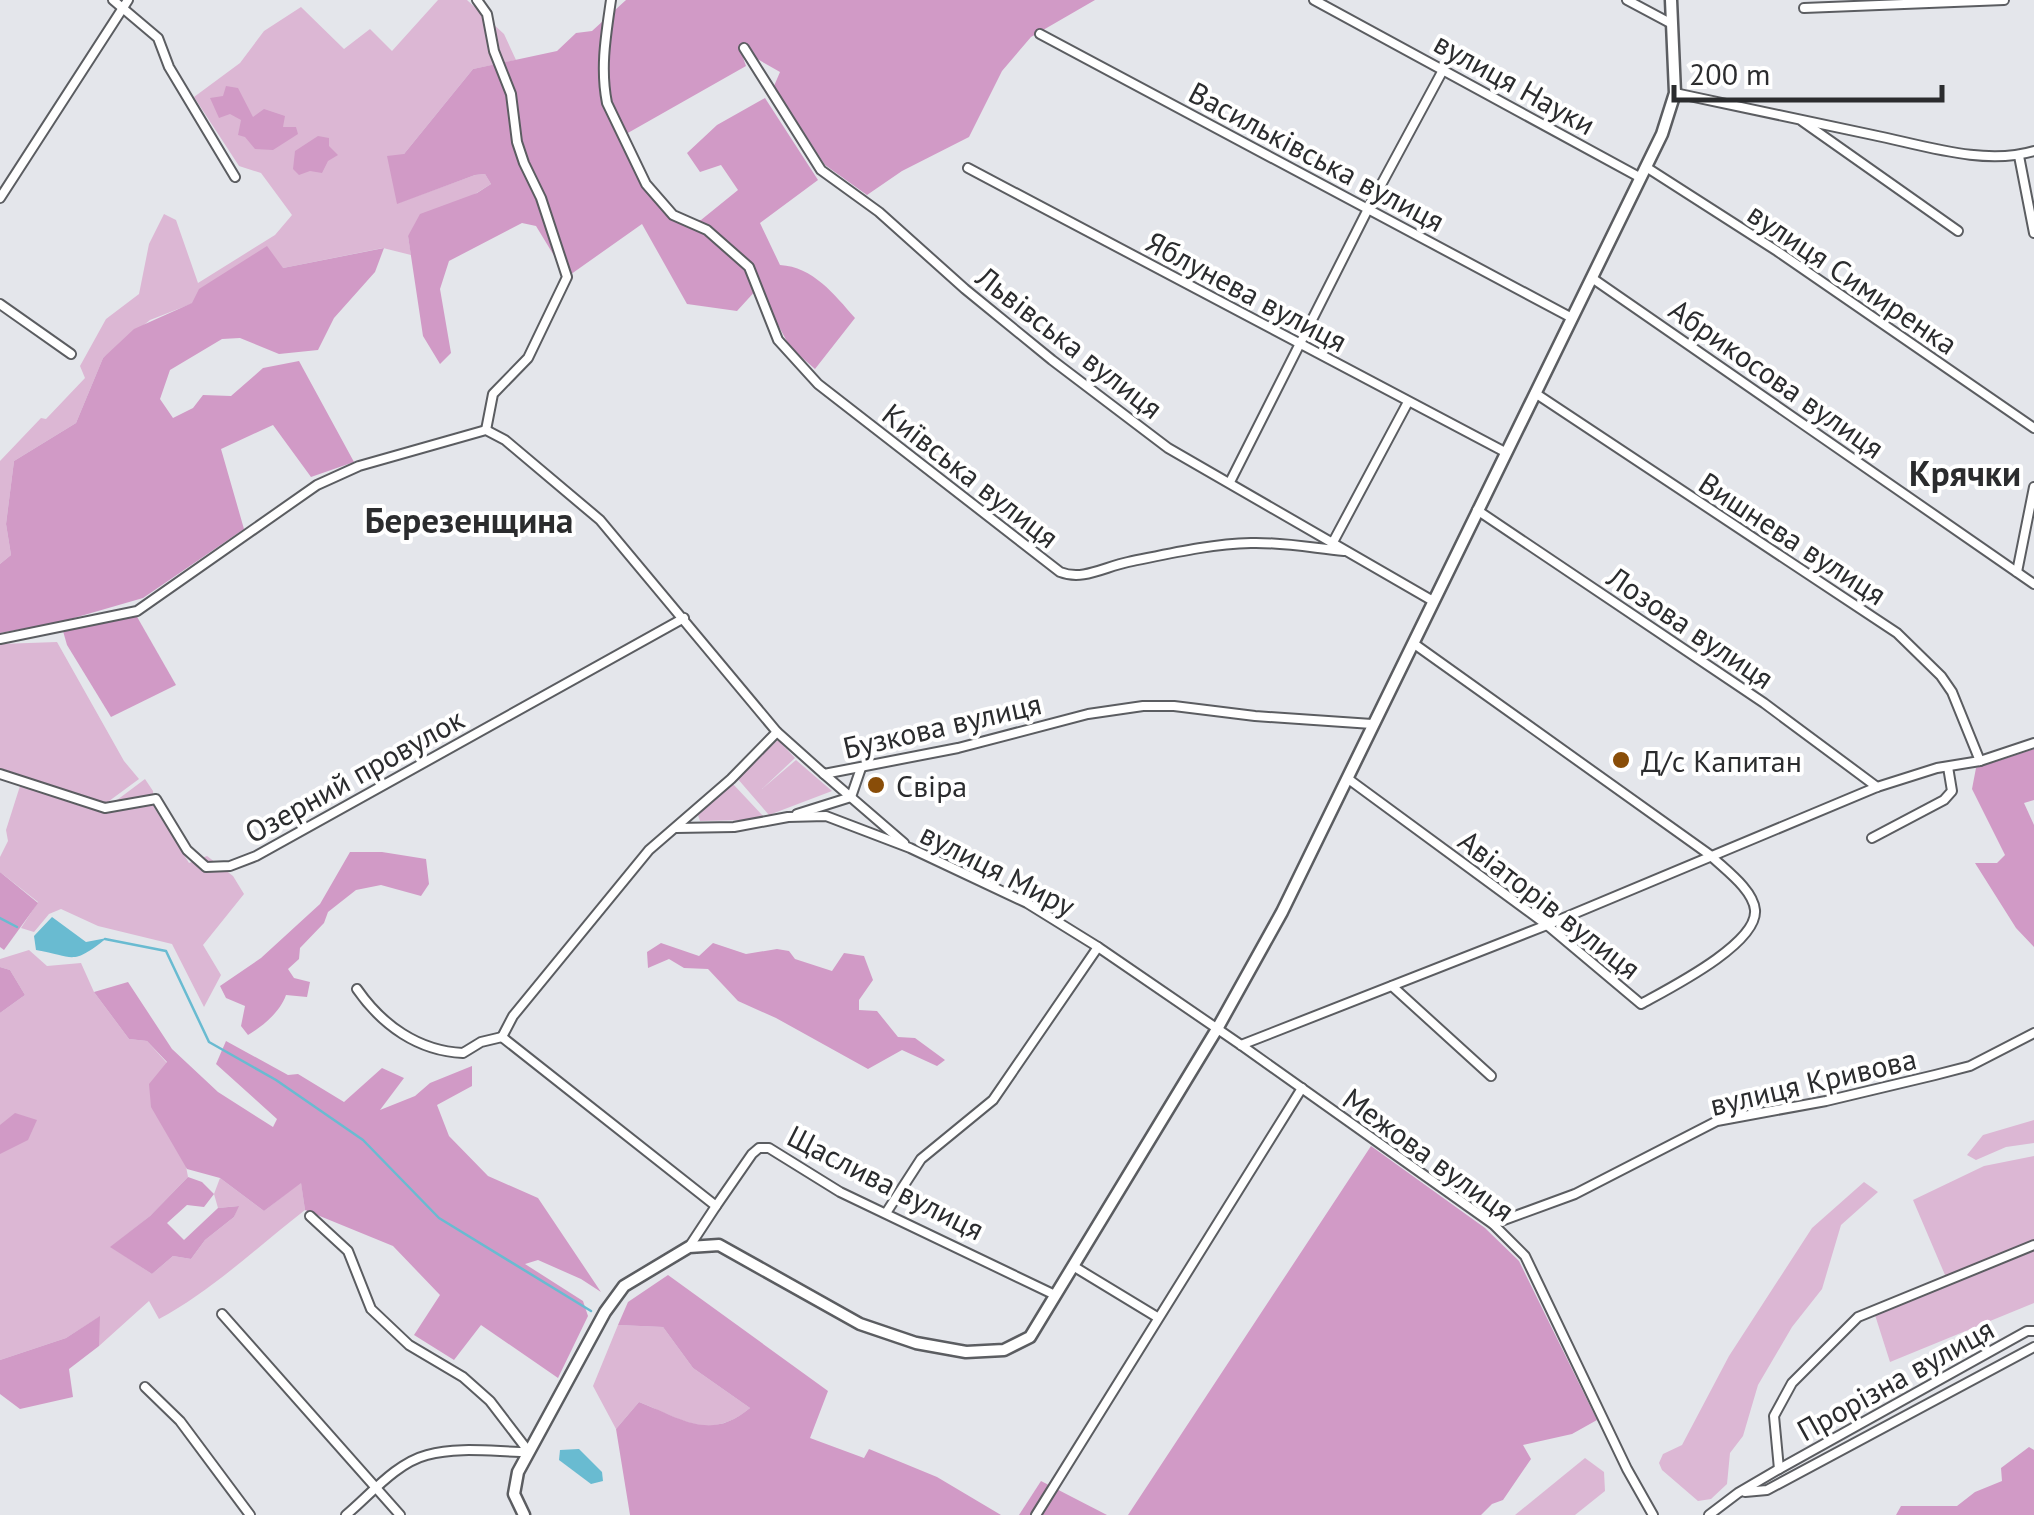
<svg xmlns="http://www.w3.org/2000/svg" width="2034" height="1515" font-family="'PT Sans',sans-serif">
<rect width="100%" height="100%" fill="#e4e6eb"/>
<g fill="#dcb7d4">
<path d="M438,0h29l37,34 12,26 -43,9 -69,85 -6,49 77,-28 10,-1 6,10 -83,52 3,19 -28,-7 -100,20 -133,52 -47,38 -27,65 -62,38 -8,63 5,31 -11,9v-103l41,-43 5,1 39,-41 -5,-12 26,-47 33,-25 10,-50 15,-30 12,6 22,63 77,-48 17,-20 -31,-42 -22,-7 -45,-69 46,-34 24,-32 37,-24 43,42 26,-20 22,22z"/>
<path d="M57,642l67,119 15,18 -34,25 -105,-36v-124z"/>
<path d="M778,740l17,18 -33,31 34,-29 36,31 -63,24 -32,-37z"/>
<path d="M145,779l8,12 1,16 35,56 18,-7 26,20 11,18 -41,51 18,30 -17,32 -32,-63 -74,-18 -37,-17 -12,5 -15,18 -13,-4 17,-26 -38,-30v-15l8,-16 -2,-11 14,-44 81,26z"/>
<path d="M733,784l30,32 -17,4 -46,1 -2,-6z"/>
<path d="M29,950l18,16 34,-3 13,29 35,47 18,2 20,22 21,114 -38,39 -39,31 41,27 21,-18 18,3 14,-19 29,-23 4,-11 -20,2 -4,-14 6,-16 44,33 37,-29 4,28c-48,37 -92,80 -146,109l-10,-18 -50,45v-29l-33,21 -66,22v-347l25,-18 -15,-25 -10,-3v-8z"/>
<path d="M2034,1120v23l-28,4 -30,13 -9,-5 16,-20z"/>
<path d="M2034,1156v147l-144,59 -15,-47 73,-33 -35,-82 71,-34z"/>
<path d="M1864,1182l14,10 -37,33 -19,64 -30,38 -34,58 -15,51 -13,17 -3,31 -16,15 -13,2 -36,-31 -3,-7 4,-9 19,-9 47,-89 83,-128z"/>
<path d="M618,1325l45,2 30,41 57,40c-41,34 -68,11 -111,-6l-23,27 -23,-43z"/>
<path d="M1585,1458l19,14 1,19 -30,24h-60z"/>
</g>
<g fill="#d19ac6">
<path d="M626,0h469l-64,37 -29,34 -33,66 -67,34 -35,24 -42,-30 -51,-79 6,-14 -40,-23 6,17 -127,72 22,45 36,39 24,-2 37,-30 -17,-25 -21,7 -13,-19 30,-28 48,-27 53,82 -58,43 20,42c33,2 54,29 75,53l-40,51 -25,-22 -32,-59 -21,23 -50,-7 -45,-80 -75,53 -31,-51 -14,-3 -73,38 -9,28 11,64 -11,11 -17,-28 -15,-100 12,-22 57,-21 14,-9 -6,-10 -10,1 -78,29 -10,-48 17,-2 69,-85 84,-18 19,-18 16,-2z"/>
<path d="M226,86l12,2 15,29 11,-8 21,7 -2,11h13l2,7 -25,16 -18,-1 -10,-12 -7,-2 3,-15 -11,-6 -11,4 -9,-20 13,-2z"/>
<path d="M318,136l11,2v8l9,9 -10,6 -6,12 -12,-2 -11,4 -6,-6 2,-18z"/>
<path d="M267,246l16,22 101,-20 -9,24 -41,46 -16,32 -39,4 -39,-16 -18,1 -52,31 -10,29 13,19 20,-10 10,-13 28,1 32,-28 36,-7 55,101 -43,15 -38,-52 -52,24 23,80 -101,69 -83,24 -60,11v-69l11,-9 -5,-31 8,-63 62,-38 27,-65 31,-29 58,-26 7,-14z"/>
<path d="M136,615l40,70 -65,32 -44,-72 -4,-14z"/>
<path d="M2034,749v51l-10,3 10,22v122l-18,-19 -41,-65h22l8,-8 -33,-66 4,-21z"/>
<path d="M350,852h32l44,7 3,25 -8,12 -40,-11 -25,5 -28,22 -4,11 -24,25 -1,11 -11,10 6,9 16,4 -3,15 -21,-2c-6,17 -23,31 -38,40l-7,-9 4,-20 -19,-8 -6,-12 41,-28 59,-54z"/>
<path d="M0,872l38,31 -34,47 -4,-3z"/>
<path d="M661,943l38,13 14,-13 33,11 31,-5 12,2 6,8 37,12 12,-18 20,3 9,24 -14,20v10l18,1 21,26 17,1 30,22 -8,6 -35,-16 -34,19 -92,-51 -38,-17 -30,-32 -24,-1 -15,-9 -21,9 -1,-16z"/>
<path d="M0,967l10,3 15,25 -25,18z"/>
<path d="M128,982l44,67 46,43 55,35 4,-8 -61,-55 10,-23 62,34 10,-1 46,28 38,-34 22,10 -24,32 35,-14 15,-13 42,-17v20l-35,19 12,31 39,40 50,22 63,94 -20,-13 -43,-19 -13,4 58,37 5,15 -30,62 -77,-53 -27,35 -40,-25 26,-40 -47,-49 -88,-36 -4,-27 -37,28 -44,-33 -33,-9 -36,-62 -2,-23 18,-22 -20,-21 -18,-2 -35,-47z"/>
<path d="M15,1113l22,7 -9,20 -28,14v-29z"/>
<path d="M1371,1146l114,82 34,33 78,159 -25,14 -49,11 8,14 -28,41 -11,4 -11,11h-353z"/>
<path d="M188,1177l14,5 12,12 -10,13 -17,-2 -20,18 17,17 34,-32 21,-2 -5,11 -29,23 -14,19 -18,-3 -21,18 -42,-27 40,-31z"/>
<path d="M668,1275l160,116 -18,47 54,20 5,-9 68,28 64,38h-371l-14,-86 23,-27c42,16 71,40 111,6l-57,-40 -30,-41 -45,-2 10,-23z"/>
<path d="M100,1316l-1,30 -30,23 4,28 -53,12 -20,-15v-34l66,-22z"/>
<path d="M2029,1447l5,3v65h-138l5,-9h56l18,-14 27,-11 -1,-13z"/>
<path d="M1041,1481l66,34h-88z"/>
</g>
<g fill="#69bbd1">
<path d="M52,917l34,25 21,-4c-36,28 -31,19 -71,12l-2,-14z"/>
<path d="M579,1449l23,23 1,9 -12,3 -32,-24 1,-10z"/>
</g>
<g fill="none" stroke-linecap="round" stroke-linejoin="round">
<g stroke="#69bbd1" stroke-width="2.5">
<path d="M0,918l17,9"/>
<path d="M105,939l61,12 43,91 67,38 87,60 76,78 152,93"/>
</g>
<g stroke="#5b5d61" stroke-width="12">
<g id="minor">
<path d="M113,0l45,38 11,29 66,110"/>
<path d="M477,0l10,14 7,37 17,43 6,48 7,21 17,35 26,79 -39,81 -35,36 -7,36"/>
<path d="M611,0c-5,35 -11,68 -4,103l39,81 27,31 34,15 42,37 29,73 40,44 242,188c23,9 44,-5 68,-10 40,-8 81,-18 123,-19 30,-1 62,5 93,8"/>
<path d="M1314,0l327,178"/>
<path d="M1627,0l45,24"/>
<path d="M1804,8l200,-8"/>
<path d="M1040,34l532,284"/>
<path d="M744,48l77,122 58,42 86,77 87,71 116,88 265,153"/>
<path d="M1675,93c66,14 132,28 198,42 50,10 111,31 161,16"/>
<path d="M1802,121l156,110"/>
<path d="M2019,156l15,77"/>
<path d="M1646,167l131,84 257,177"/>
<path d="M968,168l537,284"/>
<path d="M0,198l128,-198"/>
<path d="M1592,278l442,306"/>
<path d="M0,304l71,50"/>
<path d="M1535,393l362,240 44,43 11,16 28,69"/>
<path d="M1230,482l138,-273 75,-139"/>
<path d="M1477,510l287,193 113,84"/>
<path d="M1332,544l76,-142"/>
<path d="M2017,572l17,-85"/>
<path d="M0,639l137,-28 180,-126 42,-19 127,-36 19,10 95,80 177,212 47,42 134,-26 130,-34 55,-8h31l81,10 117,8"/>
<path d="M0,774l105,34 51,-9 31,51 19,17 24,-1 26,-10 428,-238"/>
<path d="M824,774l80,69"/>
<path d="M1347,778l200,147 94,79c27,-15 117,-60 114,-94 -2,-21 -31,-41 -45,-55l-297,-212"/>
<path d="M797,814l54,-17 10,-29"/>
<path d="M676,828l58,-1 54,-10 38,-1 84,32 117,55 71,44 143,98 252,179 32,32 102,213 26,46"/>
<path d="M1872,838l72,-38 8,-9 -4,-24"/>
<path d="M1392,986l99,90"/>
<path d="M357,989c25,36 61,62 106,64l18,-11 21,-5"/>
<path d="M502,1037l11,-21 136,-166 82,-71 46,-47"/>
<path d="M502,1037l214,169 -27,41"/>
<path d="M1241,1045l306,-120 330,-138 60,-19 43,-7 54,-18"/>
<path d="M716,1206l36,-52 7,-6h10l71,44 215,103"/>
<path d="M886,1213l35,-54 72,-59 105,-153"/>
<path d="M310,1216l38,35 23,58 38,36 54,32 27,24 39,51"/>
<path d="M1493,1224l82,-30 142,-73 109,-20 109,-26 35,-9 64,-33"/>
<path d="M1073,1266l84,51"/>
<path d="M222,1314l178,201"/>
<path d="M145,1387l35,34 70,94"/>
<path d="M1779,1469l-5,-53 18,-33 66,-66 176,-72"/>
<path d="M1745,1492l22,-2 267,-143"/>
<path d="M346,1515c24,-20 50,-52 81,-60 32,-9 69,-3 102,-3"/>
<path d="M1036,1515l266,-427"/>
<path d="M1709,1515l29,-22 41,-24 248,-138h7"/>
</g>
</g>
<g stroke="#5b5d61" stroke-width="15">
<path id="tertiary" d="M524,1515l-10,-21 4,-22 87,-160 19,-26 65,-39 30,-2 141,79 56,19 50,9 38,-2 26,-13 187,-308 65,-117 380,-778 13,-41 -4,-93"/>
</g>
<use href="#minor" stroke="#fff" stroke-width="8"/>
<use href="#tertiary" stroke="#fff" stroke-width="10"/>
</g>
<g fill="#894d08" stroke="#fff" stroke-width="4">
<circle cx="1621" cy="760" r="10"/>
<circle cx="876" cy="785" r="10"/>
</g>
<g text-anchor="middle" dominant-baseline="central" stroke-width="8" stroke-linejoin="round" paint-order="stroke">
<g font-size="30" fill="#2b2c2e" stroke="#fff">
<text transform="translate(1515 83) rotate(29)">вулиця Науки</text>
<text transform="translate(1317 156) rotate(28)">Васильківська вулиця</text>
<text transform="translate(1853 278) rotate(34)">вулиця Симиренка</text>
<text transform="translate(1247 291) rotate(28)">Яблунева вулиця</text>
<text transform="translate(1070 342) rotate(38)">Львівська вулиця</text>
<text transform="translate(1777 378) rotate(35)">Абрикосова вулиця</text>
<text transform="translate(971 475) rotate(38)">Київська вулиця</text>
<text transform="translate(1793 538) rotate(33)">Вишнева вулиця</text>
<text transform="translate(1691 627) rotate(34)">Лозова вулиця</text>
<text transform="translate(942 725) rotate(-13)">Бузкова вулиця</text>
<text transform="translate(354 775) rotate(-29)">Озерний провулок</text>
<text transform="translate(998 869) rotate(27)">вулиця Миру</text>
<text transform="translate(1550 904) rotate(38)">Авіаторів вулиця</text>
<text transform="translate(1813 1081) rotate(-13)">вулиця Кривова</text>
<text transform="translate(1429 1154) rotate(36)">Межова вулиця</text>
<text transform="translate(886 1182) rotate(27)">Щаслива вулиця</text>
<text transform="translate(1895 1379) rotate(-29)">Прорізна вулиця</text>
</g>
<g font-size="30" fill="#2b2c2e" stroke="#fff" text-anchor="start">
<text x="1641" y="760">Д/с Капитан</text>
<text x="896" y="785">Свіра</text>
</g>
<g font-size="35" font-weight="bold" fill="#2b2c2e" stroke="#fff">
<text x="1965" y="473">Крячки</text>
<text x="469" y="520">Березенщина</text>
</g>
</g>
<path d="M1674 85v15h268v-15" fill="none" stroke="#2b2c2e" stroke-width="5"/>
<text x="1689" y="85" font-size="30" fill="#2b2c2e" stroke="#ffffff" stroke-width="8" paint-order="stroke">200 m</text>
</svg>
